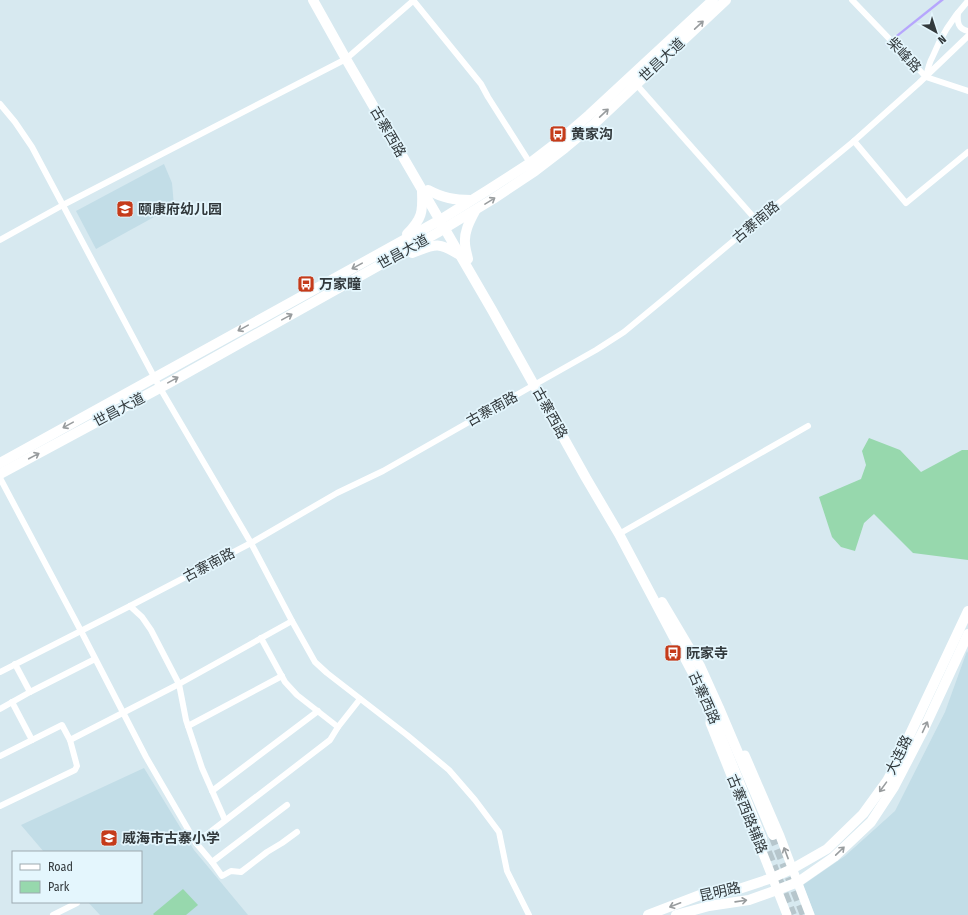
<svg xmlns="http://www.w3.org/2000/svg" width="968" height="915" font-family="'Fira Sans Condensed','Noto Sans SC',sans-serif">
<rect width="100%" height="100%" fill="#d7e9f0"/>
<g fill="#c2dde7">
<path d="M164,164l8,19 2,23 -78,43 -20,-38z"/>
<path d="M967,651l1,2v262h-153l-12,-30 42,-29 50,-45 50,-99z"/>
<path d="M144,768l50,82 54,65h-148l-12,-13h53v-50h-97l-23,-27z"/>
</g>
<g fill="#97d8ad">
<path d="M869,438l31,12 21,22 41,-22h6v110l-55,-7 -39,-39 -10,9 -9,28 -14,-4 -9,-10 -13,-40 42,-18 5,-14 -4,-14z"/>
<path d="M183,889l15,16 -12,10h-32l-1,-1z"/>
</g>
<path fill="#b6a6fd" d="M940,0h4l-58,46 -1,-2z"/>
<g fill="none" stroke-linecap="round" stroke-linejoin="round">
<g stroke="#b6c6cc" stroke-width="10" stroke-dasharray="10 5" stroke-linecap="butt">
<path d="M773,835l32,80"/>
<path d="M767,852l25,63"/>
</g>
<g stroke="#fff" stroke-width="6">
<path d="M413,0l68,84 7,13 42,66"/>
<path d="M852,0l74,77 42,14"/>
<path d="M958,13c-1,9 0,16 10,18"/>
<path d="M926,76c2,-6 3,-13 6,-18 8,-20 21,-41 36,-57"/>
<path d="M636,84l121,137"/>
<path d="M0,104l15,18 17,25 128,241 91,155 41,78 23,41 12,11 80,62 42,35 26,30 24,32 8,39 22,44"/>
<path d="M854,141l52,62 62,-51"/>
<path d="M0,240l63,-35 283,-146 68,-59"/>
<path d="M0,478l81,153 65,126 50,86 16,19 10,14 9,-5 10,1 26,-20 15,-9 15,-11"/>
<path d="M619,534l189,-108"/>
<path d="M130,606l12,11 9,13 28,54 7,36 16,48 23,52"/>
<path d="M261,638l24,44 12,13 41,32"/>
<path d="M15,664l15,28"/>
<path d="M0,672l130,-66 121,-63 86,-50 46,-22 151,-86 62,-35 28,-18 46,-38 87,-73 97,-80 65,-58 49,-47"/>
<path d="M12,702l20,38"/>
<path d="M0,709l30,-17 65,-33"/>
<path d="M188,726l94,-50"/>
<path d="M0,756l62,-31 8,15 109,-56 113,-63"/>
<path d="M212,791l106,-80"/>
<path d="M0,806l75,-36 2,-4 -7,-26"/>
<path d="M196,843l134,-103 8,-13 22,-28"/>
<path d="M212,862l75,-57"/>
<path d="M53,915l24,-12"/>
</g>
<g stroke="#fff" stroke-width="9">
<path d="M711,712l-1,11 32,80"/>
<path d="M745,755l35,81 30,79"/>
<path d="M754,831l33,84"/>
</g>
<g stroke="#fff" stroke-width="10">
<path d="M313,0l33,59 146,251 94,168 33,56 79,149 10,19 3,10 51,127"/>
<path d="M428,190c15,8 26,10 43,10"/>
<path d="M407,234c15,-15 16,-22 15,-43"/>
<path d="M412,253c22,-8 25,-12 46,1"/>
<path d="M468,259c-1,-5 -3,-11 -3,-16 -1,-12 5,-22 10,-32"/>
<path d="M0,463l440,-243 48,-30 42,-27 30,-23 29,-25 124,-115"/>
<path d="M0,474l169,-91 268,-150 56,-34 42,-28 30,-23 30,-25 131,-123"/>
<path d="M662,602l38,64 19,42 54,127"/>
<path d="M648,915l52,-20 39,-6 33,-11 20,-9 35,-20 36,-35 24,-33 8,-15 73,-155"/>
<path d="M676,915l33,-9 40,-6 28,-10 21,-8 36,-25 37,-35 23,-35 29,-56 45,-97"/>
</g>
</g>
<defs><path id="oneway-shaft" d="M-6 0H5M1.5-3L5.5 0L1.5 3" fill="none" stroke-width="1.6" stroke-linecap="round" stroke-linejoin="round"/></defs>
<g stroke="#989c9e">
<use href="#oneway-shaft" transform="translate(699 25) rotate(-43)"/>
<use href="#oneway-shaft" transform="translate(604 113) rotate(-43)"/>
<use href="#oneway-shaft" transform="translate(490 201) rotate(-32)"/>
<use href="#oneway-shaft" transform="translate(357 266) rotate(151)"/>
<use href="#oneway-shaft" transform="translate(287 317) rotate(-29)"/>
<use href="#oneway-shaft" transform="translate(243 328) rotate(151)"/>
<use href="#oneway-shaft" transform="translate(173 380) rotate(-29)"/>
<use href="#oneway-shaft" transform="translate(68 425) rotate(151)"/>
<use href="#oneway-shaft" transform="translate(34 456) rotate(-28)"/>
<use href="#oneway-shaft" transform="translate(925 727) rotate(-65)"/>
<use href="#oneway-shaft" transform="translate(883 787) rotate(126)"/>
<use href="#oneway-shaft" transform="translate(840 851) rotate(-44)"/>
<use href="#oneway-shaft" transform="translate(786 853) rotate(-111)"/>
<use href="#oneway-shaft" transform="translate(741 901) rotate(-8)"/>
<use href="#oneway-shaft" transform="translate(675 905) rotate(159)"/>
</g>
<defs>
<g id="bus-square" transform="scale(0.9)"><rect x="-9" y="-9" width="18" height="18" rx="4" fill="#c53b1a" stroke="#e4f6fd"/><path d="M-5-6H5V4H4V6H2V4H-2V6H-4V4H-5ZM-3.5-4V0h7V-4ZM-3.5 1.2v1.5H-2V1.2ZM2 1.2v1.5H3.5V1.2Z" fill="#fff"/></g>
<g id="school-square" transform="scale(0.9)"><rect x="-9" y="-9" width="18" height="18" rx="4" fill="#c53b1a" stroke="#e4f6fd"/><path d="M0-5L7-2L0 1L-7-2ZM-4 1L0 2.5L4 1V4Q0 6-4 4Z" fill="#fff"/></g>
</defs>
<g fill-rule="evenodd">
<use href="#bus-square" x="558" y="134"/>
<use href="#school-square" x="125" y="209"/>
<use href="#bus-square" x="306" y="284"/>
<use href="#bus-square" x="673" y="653"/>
<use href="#school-square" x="109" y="838"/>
</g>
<g text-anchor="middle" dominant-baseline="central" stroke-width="3.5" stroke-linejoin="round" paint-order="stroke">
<g font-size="14" fill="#32393c" stroke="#e4f6fd">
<text transform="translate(904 55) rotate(47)">柴峰路</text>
<text transform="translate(662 60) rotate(-43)">世昌大道</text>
<text transform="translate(388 132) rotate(60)">古寨西路</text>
<text transform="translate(756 222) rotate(-40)">古寨南路</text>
<text transform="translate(403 252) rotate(-29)">世昌大道</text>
<text transform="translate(492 409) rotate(-29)">古寨南路</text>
<text transform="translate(119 410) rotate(-28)">世昌大道</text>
<text transform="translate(550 413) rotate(61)">古寨西路</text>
<text transform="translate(209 565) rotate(-28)">古寨南路</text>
<text transform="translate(704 698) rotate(66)">古寨西路</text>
<text transform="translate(899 755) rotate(-64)">大连路</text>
<text transform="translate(747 814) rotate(68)">古寨西路辅路</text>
<text transform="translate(720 892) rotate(-13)">昆明路</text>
</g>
<g font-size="14" font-weight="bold" fill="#32393c" stroke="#e4f6fd" text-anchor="start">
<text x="571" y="134">黄家沟</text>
<text x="138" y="209">颐康府幼儿园</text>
<text x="319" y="284">万家疃</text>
<text x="686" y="653">阮家寺</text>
<text x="122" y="838">威海市古寨小学</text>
</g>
</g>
<rect x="12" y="851" width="130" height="52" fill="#e4f6fd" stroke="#9daab0"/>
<rect x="20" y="864" width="20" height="6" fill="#ffffff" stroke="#9daab0"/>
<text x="48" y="871" font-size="12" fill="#32393c">Road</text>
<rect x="20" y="881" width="20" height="12" fill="#97d8ad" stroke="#9daab0"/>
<text x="48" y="891" font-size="12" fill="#32393c">Park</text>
<g transform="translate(936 32) rotate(141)" stroke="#e4f6fd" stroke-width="3" paint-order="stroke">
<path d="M0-3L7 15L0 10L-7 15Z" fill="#32393c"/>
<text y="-6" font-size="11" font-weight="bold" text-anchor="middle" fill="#32393c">N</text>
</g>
</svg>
